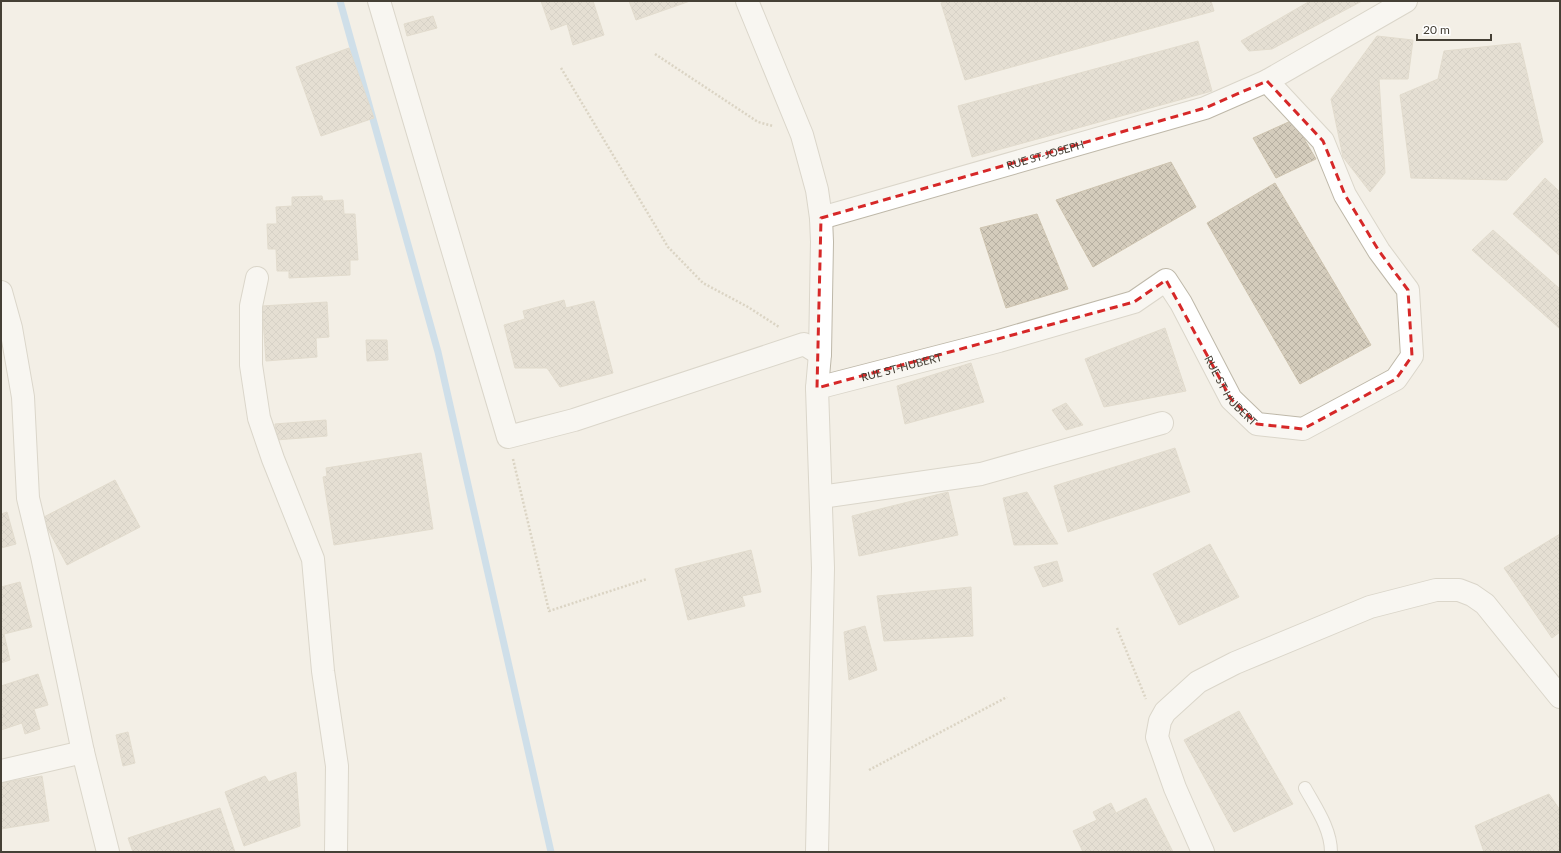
<svg xmlns="http://www.w3.org/2000/svg" width="1561" height="853" viewBox="0 0 1561 853" font-family="Lato,sans-serif">
<style>
.lines{fill:none;stroke-linecap:round;stroke-linejoin:round}
.stream{stroke:#a4ccee;stroke-width:7}
.building{fill:url(#building-cross-hatch);stroke:#cec4b0}
.lane-casing{stroke:#beb8a9;stroke-width:14}
.street-casing{stroke:#beb8a9;stroke-width:24}
.path{stroke:#bfb49b;stroke-width:2.5;stroke-dasharray:2 2;stroke-linecap:butt}
.lane{stroke:#fff;stroke-width:12}
.street{stroke:#fff;stroke-width:22}
.marked{fill:none;stroke:#d62828;stroke-width:3;stroke-dasharray:8 5;stroke-linejoin:round}
.labels{text-anchor:middle;dominant-baseline:central;stroke-width:3;stroke-linejoin:round;paint-order:stroke}
.street-label{font-size:11px;fill:#454036;stroke:#fff}
</style>
<defs>
<pattern id="building-cross-hatch" width="8" height="8" patternUnits="userSpaceOnUse"><rect width="8" height="8" fill="#d4ccbc"/><path d="M0 0l8 8M0 8l8-8" fill="none" stroke="#b7b0a2"/></pattern>
</defs>
<rect width="100%" height="100%" fill="#f3efe6"/>
<g class="lines">
<path class="stream" d="M340,1L438,352L551,852"/>
</g>
<path class="building" d="M541,1H593L604,35L573,45L567,24L551,30Z
M629,1H690L636,20Z
M948,1H1211L1214,11L965,80L941,3Z
M1310,1H1362L1272,49L1249,51L1241,41Z
M433,16L437,28L407,36L404,24Z
M1377,36L1413,40L1408,79H1379L1385,173L1370,192L1343,157L1331,99Z
M1198,41L1212,91L972,157L958,106Z
M1520,43L1543,142L1507,180L1411,178L1400,95L1438,79L1444,51Z
M349,48L374,118L321,136L296,67Z
M1293,120L1316,159L1276,178L1253,138Z
M1171,162L1196,207L1093,267L1056,200Z
M1545,178L1560,192V256L1513,214Z
M1275,183L1371,345L1300,384L1207,223Z
M322,196L323,201L343,200L344,214H355L358,260H350V275L289,278V271H277L276,249H268L267,224H277L276,207L292,206V197Z
M1037,214L1068,289L1006,308L980,228Z
M1493,230L1560,289V329L1472,250Z
M564,300L566,308L594,301L613,373L560,387L547,368H515L504,325L525,319L523,311Z
M327,302L329,337L316,338L317,357L266,361L262,306Z
M1165,328L1186,391L1104,407L1085,359Z
M366,340H387L388,360L367,361Z
M971,363L984,402L905,424L897,386Z
M1066,403L1083,425L1066,430L1052,410Z
M326,420L327,436L276,440L275,424Z
M1175,448L1190,492L1068,532L1054,486Z
M421,453L433,529L334,545L323,477L327,476L326,468Z
M115,480L140,527L67,565L42,518Z
M948,492L958,535L859,556L852,516Z
M1027,492L1058,544L1014,545L1003,498Z
M7,512L16,544L1,548V514Z
M1560,534V632L1552,638L1504,568Z
M1210,544L1239,597L1179,625L1153,574Z
M751,550L761,592L742,596L745,606L688,620L675,569Z
M1057,561L1063,581L1043,587L1034,567Z
M20,582L32,627L4,634L10,660L1,663V587Z
M971,587L973,636L884,641L877,596Z
M865,626L877,670L849,680L844,632Z
M38,674L48,705L34,709L40,729L25,734L22,723L1,730V686Z
M1239,711L1293,804L1234,832L1184,740Z
M128,732L135,763L123,766L116,735Z
M296,772L300,826L244,846L225,792L265,776L269,782Z
M42,776L49,821L1,829V783Z
M1549,794L1560,810V852H1484L1475,826Z
M1146,798L1173,852H1083L1073,831L1097,820L1093,812L1111,803L1116,813Z
M220,808L235,852H133L128,838Z"/>
<g class="lines">
<defs>
<path id="lane" d="M1305,788C1316,808 1331,829 1331,852"/>
<g id="street">
<path d="M379,1L508,437L574,420L804,344L820,354"/>
<path d="M747,1L802,135L817,190L821,218L822,242L820,354L817,388L823,568L817,852"/>
<path id="s1" d="M821,218L1205,108L1267,81L1406,1"/>
<path d="M257,278L251,306V365L259,418L273,459L313,559L323,671L337,766L336,852"/>
<path d="M1,292L11,328L23,397L28,498L42,556L83,752L108,852"/>
<path id="s2" d="M817,388L999,341L1134,302L1166,280L1181,303L1231,399L1257,424L1303,429L1396,379L1412,356L1408,290L1379,251L1345,195L1323,141L1267,81"/>
<path d="M821,497L981,474L1162,423"/>
<path d="M1,771L83,752"/>
<path d="M1203,852L1175,788L1157,737L1160,721L1165,712L1198,682L1235,663L1370,607L1436,590H1459L1472,595L1485,604L1560,697"/>
</g>
</defs>
<use href="#lane" class="lane-casing"/>
<use href="#street" class="street-casing"/>
<path class="path" d="M655,54L758,122L773,126
M561,68L668,247L703,283L748,307L779,327
M513,459L549,611L647,579
M1117,628L1146,699
M869,770L1007,697"/>
<use href="#lane" class="lane"/>
<use href="#street" class="street"/>
</g>
<path d="M0 0H1561V853H0ZM1267,81L1323,141L1345,195L1379,251L1408,290L1412,356L1396,379L1303,429L1257,424L1231,399L1166,280L1134,302L817,388L821,218L1205,108Z" fill="#f3efe6" fill-opacity=".55" fill-rule="evenodd"/>
<path class="marked" d="M1267,81L1323,141L1345,195L1379,251L1408,290L1412,356L1396,379L1303,429L1257,424L1231,399L1166,280L1134,302L817,388L821,218L1205,108Z"/>
<g class="labels">
<g class="street-label">
<text stroke="none"><textPath href="#s1" startOffset="233">RUE ST-JOSEPH</textPath></text>
<text stroke="none"><textPath href="#s2" startOffset="87">RUE ST-HUBERT</textPath></text>
<text stroke="none"><textPath href="#s2" startOffset="496">RUE ST-HUBERT</textPath></text>
</g>
</g>
<rect width="1561" height="853" fill="none" stroke="#454036" stroke-width="4"/>
<path d="M1417 34v6h74v-6" fill="none" stroke="#454036" stroke-width="2"/>
<text x="1423" y="34" font-size="12" fill="#454036" stroke="#ffffff" stroke-width="3" paint-order="stroke">20 m</text>
</svg>
